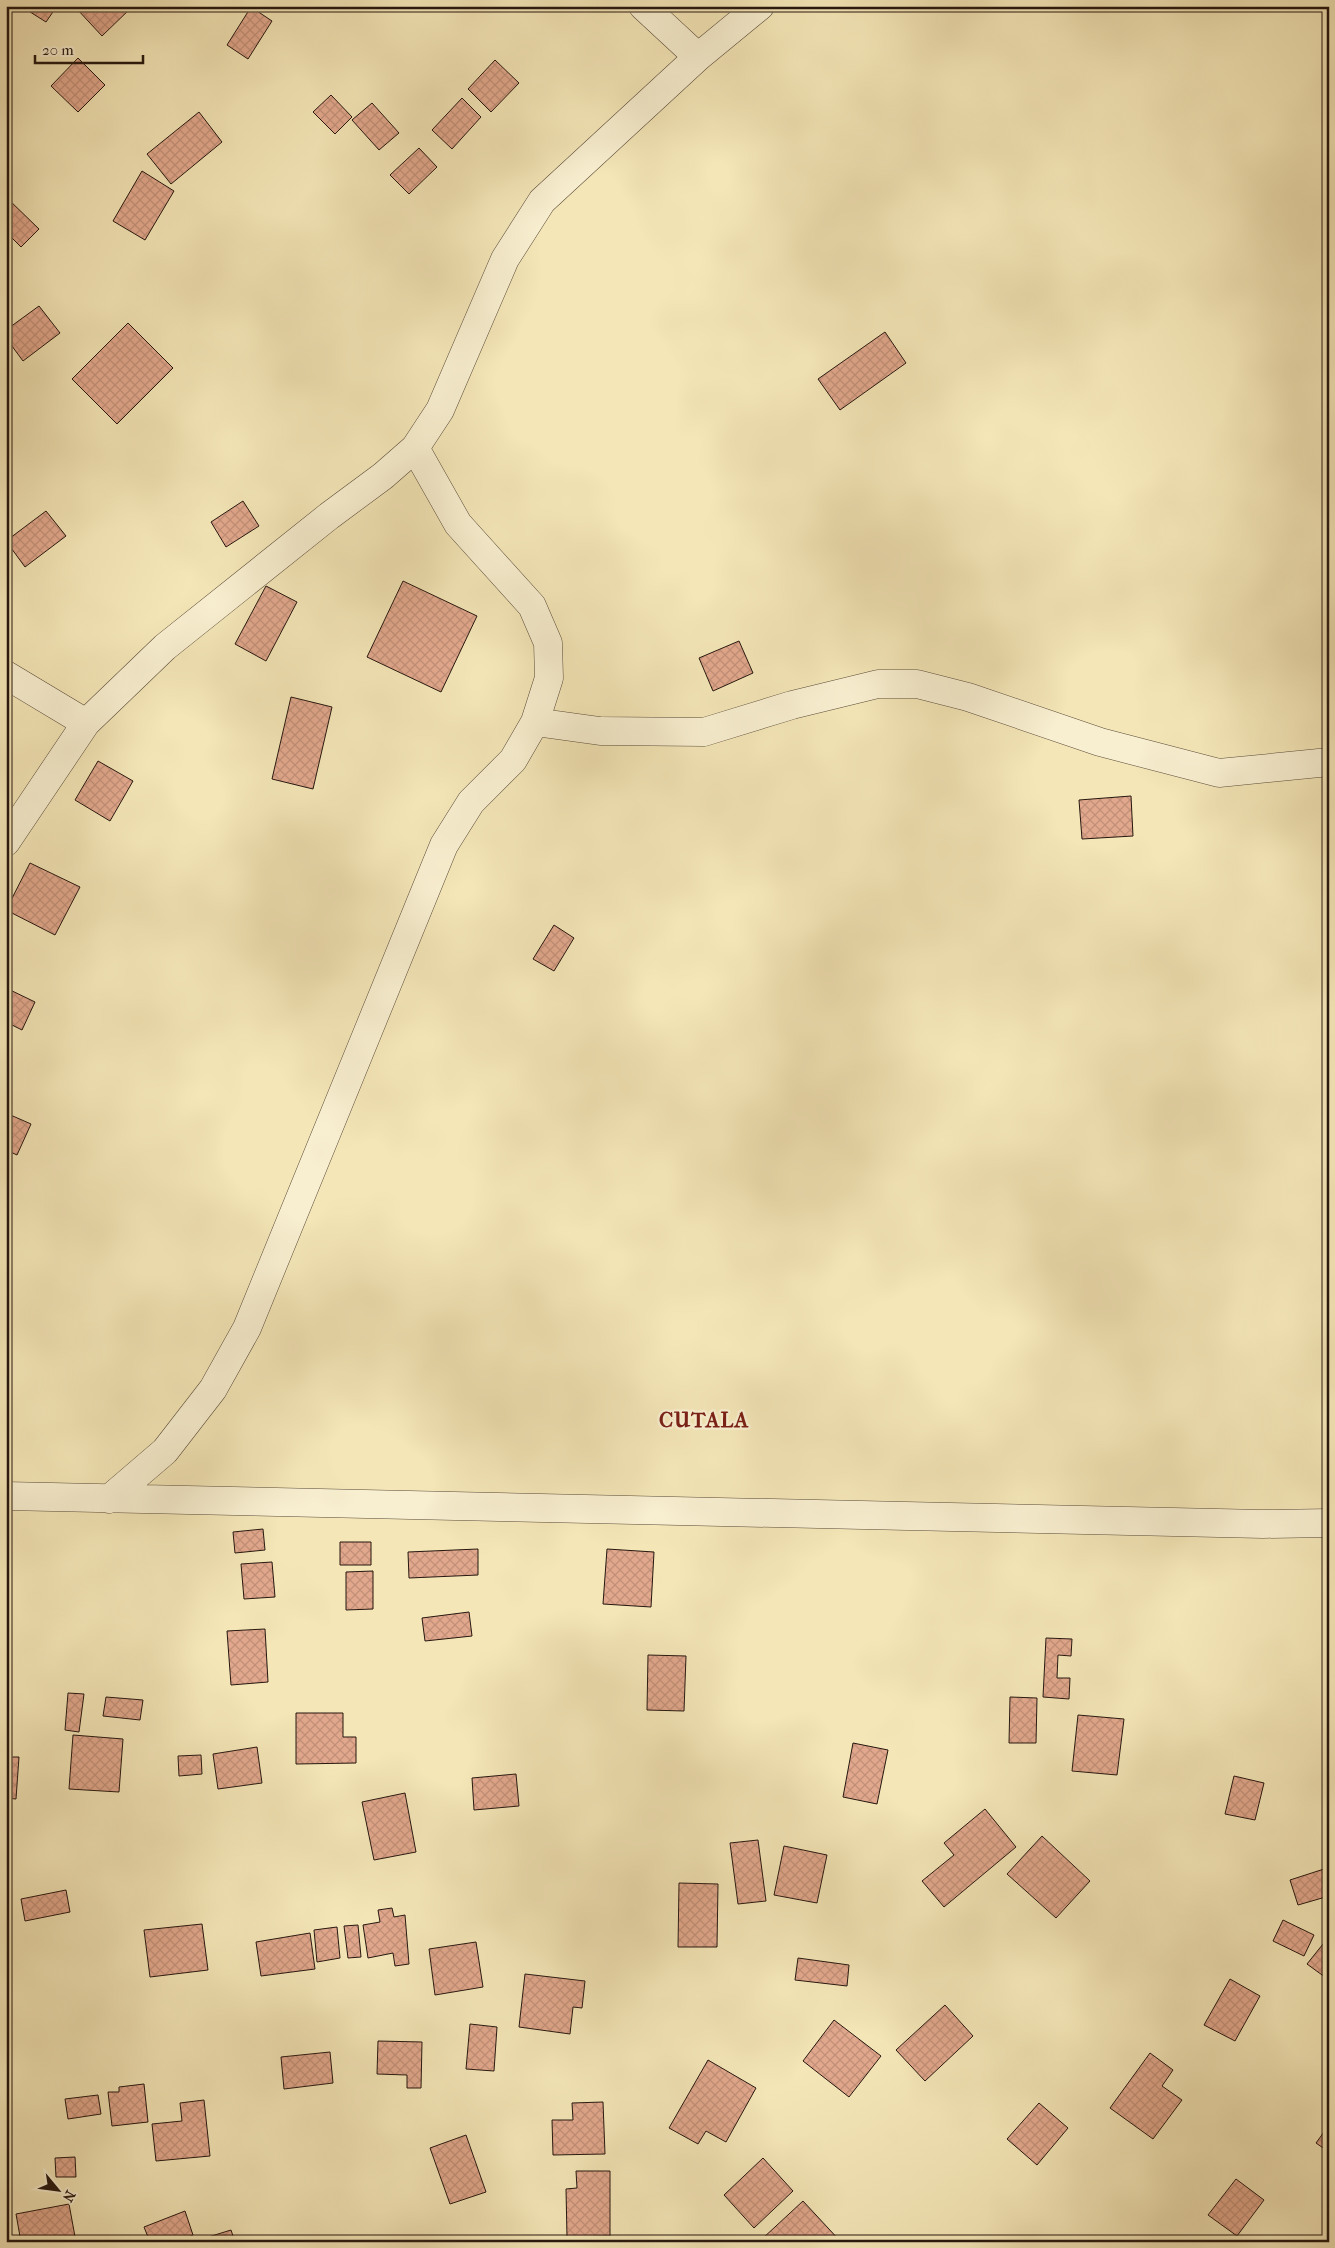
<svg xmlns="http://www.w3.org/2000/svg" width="1335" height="2248" viewBox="0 0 1335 2248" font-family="'IM FELL French Canon',serif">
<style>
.building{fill:url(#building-cross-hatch);stroke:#26170f}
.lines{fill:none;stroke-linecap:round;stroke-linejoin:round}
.street-casing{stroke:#5a4b39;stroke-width:29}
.street{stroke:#f8efd0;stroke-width:28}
.labels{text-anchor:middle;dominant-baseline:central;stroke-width:4.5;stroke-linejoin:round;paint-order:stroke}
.district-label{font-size:21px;font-weight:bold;letter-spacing:1px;fill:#7a1f14;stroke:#f8efd0}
</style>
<defs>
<pattern id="building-cross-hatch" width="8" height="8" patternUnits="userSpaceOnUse" patternTransform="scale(1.25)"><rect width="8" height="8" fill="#e2a88d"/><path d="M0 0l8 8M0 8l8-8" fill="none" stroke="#c29078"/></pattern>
</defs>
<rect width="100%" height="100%" fill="#f4e6b7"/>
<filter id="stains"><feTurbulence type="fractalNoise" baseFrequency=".004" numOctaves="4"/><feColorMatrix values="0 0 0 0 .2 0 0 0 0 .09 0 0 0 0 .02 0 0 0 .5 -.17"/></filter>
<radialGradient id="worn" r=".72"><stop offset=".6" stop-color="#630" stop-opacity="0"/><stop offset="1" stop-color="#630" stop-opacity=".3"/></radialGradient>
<path class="building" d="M30,6H57L46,22L27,10Z
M77,6H133L102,36L76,8Z
M251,7L272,21L248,59L227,45Z
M78,58L105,85L78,112L51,86Z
M495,60L519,83L491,112L468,89Z
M331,95L352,117L335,134L313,112Z
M462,98L481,117L452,149L432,130Z
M372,103L399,133L379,150L352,120Z
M199,112L222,142L171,184L147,154Z
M419,148L437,167L409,194L390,175Z
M142,171L174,191L145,240L113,221Z
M6,197L39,229L21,247L6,232Z
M39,306L60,333L23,361L6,338V330Z
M128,323L173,368L117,424L72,379Z
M885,332L906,363L840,410L818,379Z
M243,501L259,526L226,547L211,522Z
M46,511L66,536L25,567L6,541Z
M403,581L477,616L441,692L367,657Z
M266,586L297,602L266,661L235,644Z
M739,641L753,673L713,691L699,658Z
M291,697L332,707L313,789L272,779Z
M98,761L133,781L110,821L75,800Z
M1131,796L1133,836L1082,839L1079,800Z
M30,863L80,887L55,935L6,910Z
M554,925L574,938L554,971L533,959Z
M6,988L35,1002L22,1030L6,1022Z
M6,1113L31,1124L17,1155L6,1150Z
M263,1529L265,1550L235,1553L233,1532Z
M340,1542H371V1565H340Z
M478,1549V1575L409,1578L408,1552Z
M607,1549L654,1552L651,1607L603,1604Z
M272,1562L275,1597L244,1599L241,1564Z
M373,1571V1609L346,1610V1572Z
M469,1612L472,1636L425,1641L422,1618Z
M265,1629L268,1682L231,1685L227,1631Z
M1046,1638L1072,1639L1071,1656L1058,1655L1057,1678H1070L1069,1699L1043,1697Z
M648,1655L686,1656L684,1711L647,1710Z
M68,1693L84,1694L79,1732L65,1730Z
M106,1697L143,1700L140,1720L103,1716Z
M1010,1697L1037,1698L1036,1743H1009Z
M296,1713H343V1737H356V1763L296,1764Z
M1078,1715L1124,1719L1117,1775L1072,1771Z
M73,1735L123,1739L119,1792L69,1789Z
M853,1743L888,1750L877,1804L843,1797Z
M257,1747L262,1783L218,1789L213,1754Z
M201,1755L202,1774L179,1776L178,1756Z
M6,1757H19L16,1799L6,1798Z
M516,1774L519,1806L474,1810L472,1778Z
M1234,1776L1264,1783L1255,1820L1225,1814Z
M405,1793L416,1852L374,1860L362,1802Z
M985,1809L1016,1847L944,1907L922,1881L954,1855L944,1843Z
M1042,1836L1090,1881L1056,1918L1007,1874Z
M758,1840L766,1901L738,1904L730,1843Z
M784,1846L827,1855L817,1903L774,1895Z
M1324,1869L1329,1883V1896L1298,1905L1290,1880Z
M679,1883L718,1884L717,1947H678Z
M66,1890L70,1912L25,1921L21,1899Z
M392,1908L394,1917L405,1915L409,1964L395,1966L393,1953L368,1958L363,1925L380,1922L378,1910Z
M1283,1920L1314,1935L1304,1956L1273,1941Z
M202,1924L208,1970L150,1977L144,1930Z
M358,1925L361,1957L348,1958L344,1926Z
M337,1927L340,1958L317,1962L314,1930Z
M310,1933L315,1969L261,1976L256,1942Z
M476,1942L483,1987L435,1995L429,1949Z
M1323,1944L1329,1948V1980L1307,1964Z
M798,1958L849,1965L847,1986L795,1980Z
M525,1974L585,1981L582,2008L573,2007L570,2034L519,2027Z
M1230,1979L1260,1996L1235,2041L1204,2025Z
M945,2005L973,2036L925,2081L896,2050Z
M834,2020L881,2056L849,2097L803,2061Z
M470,2024L497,2027L494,2071L466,2069Z
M378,2041L422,2042L421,2088H407V2075L377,2074Z
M330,2052L333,2083L284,2089L281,2057Z
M1150,2053L1173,2070L1162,2086L1182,2100L1153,2139L1110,2108Z
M708,2060L756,2088L726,2142L706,2131L698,2144L669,2128Z
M144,2084L148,2122L112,2126L108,2092H119V2087Z
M98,2095L101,2114L68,2119L65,2099Z
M204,2100L210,2156L156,2161L152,2124L182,2121L180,2103Z
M603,2102L605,2154L553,2155L552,2120H573L572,2103Z
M1039,2103L1068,2128L1037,2165L1007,2139Z
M1329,2125V2152L1316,2143Z
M466,2135L486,2192L450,2204L430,2148Z
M75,2157L76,2177H56L55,2158Z
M763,2158L793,2191L754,2228L724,2195Z
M576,2171H610V2236L567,2237L566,2189L577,2188Z
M1236,2179L1264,2200L1237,2236L1208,2215Z
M803,2201L841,2242H764L762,2239Z
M69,2204L76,2242H21L16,2214Z
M185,2211L193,2235L174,2242H150L144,2227Z
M231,2230L235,2242H206L205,2238Z"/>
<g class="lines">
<defs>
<path id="street" d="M643,6L698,57
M6,675L86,723
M535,722L600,731L704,732L792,705L878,684H917L968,697L1100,742L1219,773L1329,762
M6,842L86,723L165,647L329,516L383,476L415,448L440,410L505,259L542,201L698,57L760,6
M6,1496L1263,1524L1329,1523
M109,1499L165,1451L213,1389L247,1328L444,845L471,802L513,760L535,722L549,678L548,643L532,606L458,524L415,448"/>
</defs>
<use href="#street" class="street-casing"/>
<use href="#street" class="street"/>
</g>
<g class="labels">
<g class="district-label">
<text x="704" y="1420">CUTALA</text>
</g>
</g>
<rect width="1335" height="2248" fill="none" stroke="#f4e6b7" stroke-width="25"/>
<rect x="8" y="8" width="1320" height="2233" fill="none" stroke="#26170f" stroke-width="2.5"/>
<rect x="12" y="12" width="1310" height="2223" fill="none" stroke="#26170f"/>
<g transform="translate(58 2190) rotate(119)" stroke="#f8efd0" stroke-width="4" paint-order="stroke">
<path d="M0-4L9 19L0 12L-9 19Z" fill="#26170f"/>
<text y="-8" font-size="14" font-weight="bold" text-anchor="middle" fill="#26170f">N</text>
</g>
<path d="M35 55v8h108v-8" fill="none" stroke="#26170f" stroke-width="2.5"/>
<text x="42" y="55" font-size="15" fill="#26170f" stroke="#f8efd0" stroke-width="4" paint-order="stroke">20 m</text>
<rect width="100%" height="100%" filter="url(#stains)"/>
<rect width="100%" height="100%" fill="url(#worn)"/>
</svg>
